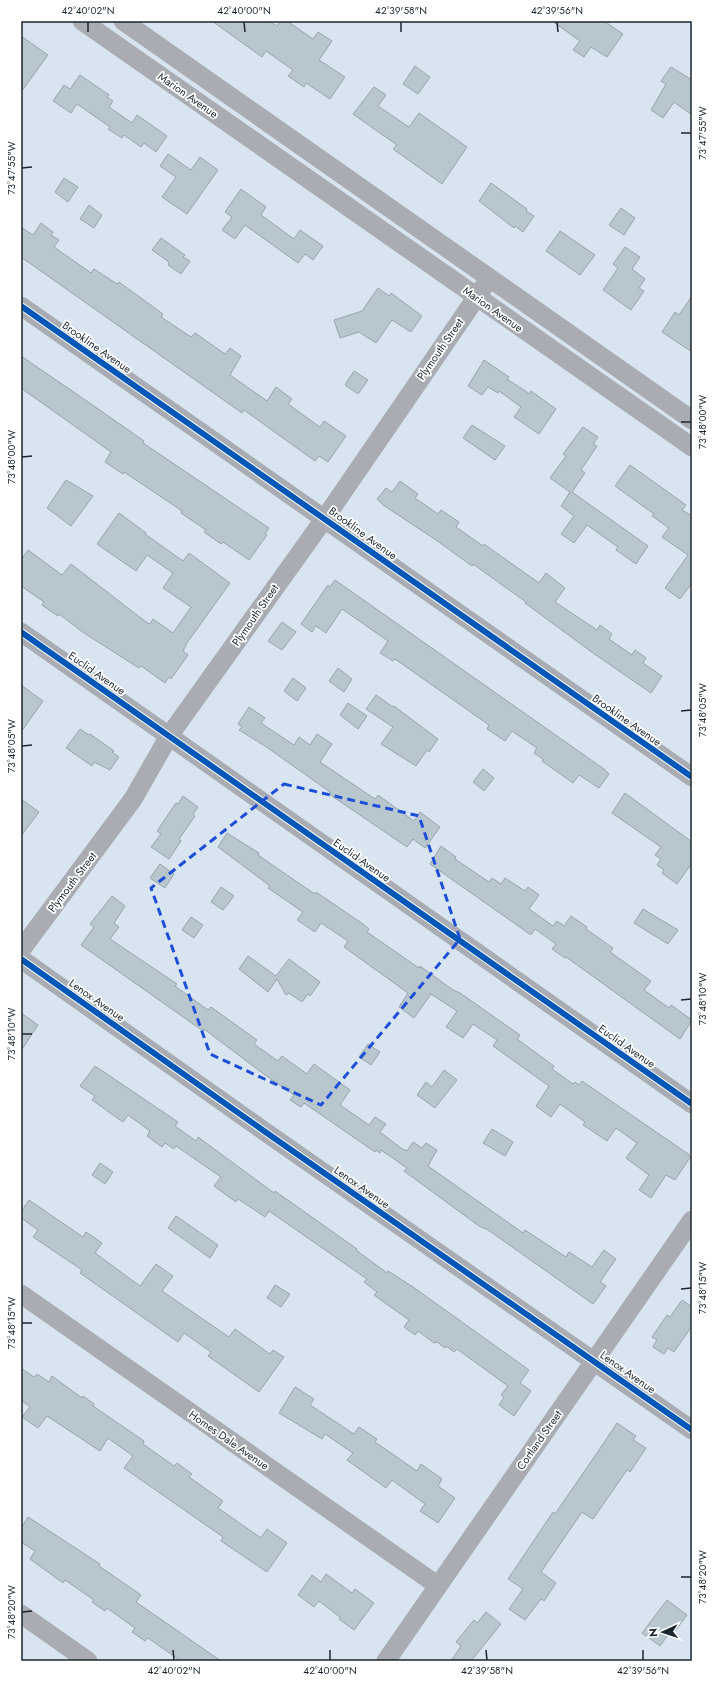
<svg xmlns="http://www.w3.org/2000/svg" width="713" height="1682" viewBox="0 0 713 1682" font-family="Jost,sans-serif">
<style>
.building{fill:#b8c6cd;stroke:#97a5ab}
.lines{fill:none;stroke-linecap:round;stroke-linejoin:round}
.minor{stroke:#a9adb3;stroke-width:19}
.cycleway-casing{stroke:#fff;stroke-width:8}
.cycleway{stroke:#0057b8;stroke-width:6}
.marked{fill:none;stroke:#1d4ed8;stroke-width:3;stroke-dasharray:8 5;stroke-linejoin:round}
.ticks{fill:none;stroke:#1a262f;stroke-width:1.5}
.labels{text-anchor:middle;dominant-baseline:central;stroke-width:3.5;stroke-linejoin:round;paint-order:stroke}
.street-label{font-size:11px;fill:#1a262f;stroke:#fff}
.neatline{fill:none;stroke:#1a262f;stroke-width:1.5}
.ticks-label{font-size:10px;text-anchor:middle;fill:#1a262f}
</style>
<rect width="100%" height="100%" fill="#d8e5f0"/>
<path class="building" d="M212,21H269L277,26L281,21H287L313,39L318,32L332,41L319,60L345,77L330,99L306,83L304,87L288,76L293,70L266,51L262,57Z
M552,21H604L623,34L607,57L591,47L584,57L573,50L580,41Z
M21,36L48,55L21,92Z
M415,66L430,77L418,94L403,84Z
M671,67L692,80V115L674,102L663,118L651,110L666,84L661,81Z
M80,75L109,95L107,97L113,101L109,107L132,123L137,115L167,136L156,152L144,143L141,147L124,135L122,138L108,129L110,127L77,104L71,113L53,101L64,85L70,89Z
M374,87L386,95L378,106L409,127L419,113L467,147L442,184L393,149L397,145L353,114Z
M168,154L191,170L200,157L218,170L187,214L162,197L176,177L160,166Z
M64,178L78,187L68,202L55,192Z
M491,183L527,209L526,211L534,216L523,232L515,226L514,228L479,201Z
M241,189L266,207L261,215L294,239L300,230L323,246L313,260L305,254L298,263L245,225L235,239L222,230L232,217L225,212Z
M89,205L102,215L94,228L80,219Z
M621,208L635,218L624,235L609,225Z
M41,223L53,232L51,235L59,240L54,247L91,273L94,269L117,284L119,282L163,314L161,317L191,337L195,333L225,354L230,348L241,356L230,375L267,401L276,387L292,399L288,404L320,427L324,421L346,436L328,462L319,456L315,461L244,410L242,413L21,257V227L33,235Z
M560,231L595,255L580,275L546,251Z
M161,238L185,255L183,257L190,261L181,274L168,265L169,262L152,250Z
M625,247L640,257L632,269L645,279L639,288L644,291L631,310L603,290L618,268L613,264Z
M378,288L389,296L391,293L422,316L411,332L392,320L376,343L359,332L340,338L334,320L362,311Z
M692,296V352L662,332L675,312L679,315Z
M21,356L94,406L144,441L143,443L269,528L265,534L267,535L249,560L223,542L221,544L204,532L206,530L181,513L182,511L148,488L124,472L123,474L105,462L111,452L21,388Z
M484,360L509,377L507,379L530,394L531,391L556,409L539,434L514,417L521,407L499,391L498,393L488,387L482,395L468,386Z
M354,371L368,380L358,394L345,385Z
M472,425L505,446L495,460L463,438Z
M583,427L598,437L593,444L597,446L581,470L585,473L572,492L648,546L636,564L616,550L618,547L587,525L574,543L561,534L574,516L561,506L570,492L550,478L566,456L563,454Z
M630,465L686,505L682,510L692,516V583L680,599L665,588L688,555L662,537L669,528L652,516L654,514L615,486Z
M66,480L93,496L71,526L47,508Z
M400,481L418,494L415,498L438,514L441,510L459,522L456,527L483,546L484,544L539,583L546,573L565,588L555,602L597,630L600,625L612,634L609,639L632,655L635,650L646,658L643,663L662,676L651,693L593,653L525,603L526,602L473,564L472,566L436,540L383,505L377,499L386,488L392,492Z
M119,513L146,533L145,534L183,561L189,553L230,583L187,643L183,651L188,655L171,679L169,677L165,683L141,666L139,668L84,633L59,614L58,616L42,605L44,602L21,586V560L28,550L62,575L71,564L146,622L150,624L153,619L173,633L191,607L163,588L173,573L147,555L136,571L97,544Z
M335,580L604,769L609,774L599,788L579,775L573,783L542,761L543,759L534,753L537,748L512,731L505,741L487,729L489,725L395,659L393,661L380,653L388,641L342,609L326,633L316,626L312,632L301,624L328,585L330,587Z
M282,622L296,632L282,650L268,641Z
M338,668L352,679L344,692L329,681Z
M293,678L306,688L297,701L284,691Z
M21,685L43,701L21,732Z
M376,695L393,707L394,706L438,739L429,752L427,750L416,766L381,744L393,727L366,709Z
M348,703L367,716L358,729L340,715Z
M249,707L265,718L261,723L294,745L299,737L310,745L317,734L332,744L320,762L375,799L378,795L414,821L420,812L440,827L425,848L413,839L407,847L329,794L330,792L265,746L239,730L242,727L238,724Z
M80,729L89,735L90,734L114,751L112,752L119,757L110,770L94,762L92,766L66,748Z
M483,769L494,778L484,791L473,782Z
M625,793L692,842V863L677,884L662,873L664,870L657,865L661,859L655,855L661,847L612,813Z
M183,796L198,807L193,814L195,816L179,839L181,841L169,859L151,847L161,834L157,831L176,803L178,804Z
M21,799L39,812L21,836Z
M227,833L259,853L258,855L300,884L315,894L316,892L363,924L369,929L367,932L419,968L420,966L453,990L460,993L520,1035L517,1039L554,1066L552,1069L573,1084L575,1082L579,1085L582,1081L691,1156L675,1180L666,1175L651,1198L639,1190L649,1175L626,1158L637,1143L616,1128L607,1141L583,1125L585,1122L560,1104L551,1117L536,1106L549,1086L493,1046L497,1040L473,1024L463,1038L446,1027L457,1011L431,994L414,1018L399,1007L408,993L344,947L348,941L321,923L315,932L297,920L303,912L268,888L270,886L218,847Z
M441,846L456,857L455,859L489,882L492,878L501,884L505,878L525,891L528,887L539,895L529,909L553,926L557,921L564,926L571,916L587,927L586,929L613,948L610,952L651,981L644,990L669,1008L671,1005L692,1020L680,1039L566,957L565,958L552,949L556,944L535,929L531,935L430,864Z
M160,864L174,874L165,888L150,878Z
M221,887L234,896L223,910L211,902Z
M112,896L125,906L114,923L119,927L110,939L177,984L175,986L208,1010L211,1007L257,1040L254,1044L278,1061L282,1056L307,1074L314,1064L350,1090L340,1105L369,1125L375,1117L386,1124L380,1132L401,1148L407,1151L413,1142L422,1148L426,1143L437,1150L428,1166L523,1233L525,1230L566,1257L569,1252L592,1267L604,1250L616,1259L600,1282L606,1286L593,1304L488,1230L479,1226L404,1171L407,1168L381,1150L380,1153L376,1150L375,1152L304,1103L301,1107L290,1100L294,1095L265,1075L204,1029L203,1031L81,945L94,927L90,924Z
M643,909L678,930L668,944L634,923Z
M191,917L203,925L194,938L182,930Z
M248,956L276,976L289,959L320,982L310,996L308,994L302,1002L289,993L286,995L277,979L268,992L239,969Z
M21,1013L38,1025L21,1051Z
M368,1044L380,1052L371,1065L359,1057Z
M95,1066L178,1122L175,1126L196,1141L198,1137L274,1193L275,1191L357,1249L356,1250L387,1273L388,1271L413,1287L529,1370L520,1383L531,1391L514,1416L499,1405L504,1397L501,1395L508,1386L457,1349L454,1352L446,1346L445,1348L437,1342L434,1343L418,1331L415,1335L404,1327L409,1320L374,1295L377,1292L364,1282L367,1279L269,1211L265,1217L238,1199L236,1202L214,1186L221,1177L176,1146L174,1149L165,1143L162,1147L147,1136L150,1131L128,1115L123,1122L92,1100L95,1096L80,1086Z
M444,1070L457,1080L435,1108L417,1095L426,1082L432,1087Z
M492,1129L513,1142L505,1156L483,1143Z
M100,1163L113,1172L105,1184L92,1175Z
M29,1200L83,1237L86,1232L102,1243L95,1253L140,1286L156,1264L173,1276L162,1291L229,1337L235,1329L270,1354L273,1350L284,1357L259,1392L208,1356L211,1352L184,1333L178,1342L80,1273L82,1270L33,1237L38,1230L21,1218V1212Z
M176,1216L218,1245L210,1258L168,1228Z
M275,1285L290,1294L281,1307L267,1298Z
M682,1300L692,1307V1326L674,1352L668,1348L664,1354L653,1347L657,1340L652,1337L667,1315L670,1317Z
M21,1368L34,1377L37,1374L49,1382L52,1376L82,1398L83,1396L94,1404L93,1406L144,1441L143,1444L174,1466L177,1463L192,1474L189,1477L223,1501L218,1508L261,1538L267,1529L287,1543L267,1572L221,1541L223,1537L124,1468L133,1456L108,1438L100,1451L47,1416L38,1428L22,1417L30,1407L21,1400Z
M295,1387L314,1399L310,1405L354,1434L359,1427L377,1439L375,1442L417,1471L421,1464L442,1479L438,1486L455,1498L438,1523L420,1511L425,1504L392,1480L386,1488L347,1460L353,1453L325,1434L322,1439L279,1413Z
M617,1423L636,1436L633,1440L646,1448L630,1472L627,1470L593,1519L582,1512L541,1572L556,1583L544,1601L541,1599L525,1620L509,1609L523,1589L508,1579L553,1512L555,1514L599,1450Z
M28,1517L100,1564L99,1566L141,1595L136,1602L221,1661H181L148,1638L145,1641L132,1632L135,1628L107,1608L105,1611L92,1602L94,1600L65,1580L63,1583L30,1559L35,1551L21,1542V1528Z
M326,1574L352,1593L355,1589L374,1603L354,1630L339,1619L340,1617L319,1601L314,1607L298,1595L312,1575L321,1582Z
M667,1600L687,1615L673,1634L670,1632L660,1646L642,1633Z
M486,1612L501,1624L471,1661H451L461,1646L456,1642L474,1620L477,1623Z"/>
<g class="lines">
<path class="minor" d="M82,21L692,447
M123,21L692,420
M21,306L692,777
M21,632L692,1104
M21,950L133,799L169,736L325,518L489,279
M21,959L264,1131L692,1430
M21,1294L437,1585
M21,1614L88,1661
M386,1661L692,1220"/>
<defs>
<path id="cycleway" d="M21,306L692,777
M21,632L692,1104
M21,959L264,1131L692,1430"/>
</defs>
<use href="#cycleway" class="cycleway-casing"/>
<use href="#cycleway" class="cycleway"/>
</g>
<path class="marked" d="M284,784L419,816L460,939L321,1105L210,1054L151,888Z"/>
<path class="ticks" d="M88,22V32M244,22L245,32M401,22V32M557,22L558,32M681,133H691M22,168L32,167M681,422H691M22,457L32,456M681,711L691,710M22,746L32,745M681,1000L691,999M22,1034H32M681,1289L691,1288M22,1323H32M681,1577H691M22,1612L32,1611M173,1650L174,1660M330,1650V1660M486,1650L487,1660M643,1650V1660"/>
<g class="labels">
<g class="street-label">
<text transform="translate(188 95) rotate(35)">Marion Avenue</text>
<text transform="translate(493 309) rotate(35)">Marion Avenue</text>
<text transform="translate(97 347) rotate(35)">Brookline Avenue</text>
<text transform="translate(440 349) rotate(-55)">Plymouth Street</text>
<text transform="translate(363 533) rotate(36)">Brookline Avenue</text>
<text transform="translate(255 615) rotate(-55)">Plymouth Street</text>
<text transform="translate(97 673) rotate(35)">Euclid Avenue</text>
<text transform="translate(627 720) rotate(35)">Brookline Avenue</text>
<text transform="translate(362 860) rotate(35)">Euclid Avenue</text>
<text transform="translate(72 882) rotate(-53)">Plymouth Street</text>
<text transform="translate(97 1000) rotate(35)">Lenox Avenue</text>
<text transform="translate(627 1046) rotate(35)">Euclid Avenue</text>
<text transform="translate(362 1187) rotate(35)">Lenox Avenue</text>
<text transform="translate(628 1372) rotate(35)">Lenox Avenue</text>
<text transform="translate(229 1440) rotate(35)">Homes Dale Avenue</text>
<text transform="translate(539 1440) rotate(-55)">Cortland Street</text>
</g>
</g>
<rect width="713" height="1682" fill="none" stroke="#ffffff" stroke-width="44"/>
<g transform="translate(663 1632) rotate(267)" stroke="#ffffff" stroke-width="3" paint-order="stroke">
<path d="M0-3L7 15L0 10L-7 15Z" fill="#1a262f"/>
<text y="-6" font-size="11" font-weight="bold" text-anchor="middle" fill="#1a262f">N</text>
</g>
<rect x="22" y="22" width="669" height="1638" class="neatline"/>
<g class="ticks-label">
<text x="88" y="14">42°40'02"N</text>
<text x="244" y="14">42°40'00"N</text>
<text x="401" y="14">42°39'58"N</text>
<text x="557" y="14">42°39'56"N</text>
<text transform="translate(702 133) rotate(-90)" y="4">73°47'55"W</text>
<text transform="translate(11 168) rotate(-90)" y="4">73°47'55"W</text>
<text transform="translate(702 422) rotate(-90)" y="4">73°48'00"W</text>
<text transform="translate(11 457) rotate(-90)" y="4">73°48'00"W</text>
<text transform="translate(702 710) rotate(-90)" y="4">73°48'05"W</text>
<text transform="translate(11 746) rotate(-90)" y="4">73°48'05"W</text>
<text transform="translate(702 999) rotate(-90)" y="4">73°48'10"W</text>
<text transform="translate(11 1034) rotate(-90)" y="4">73°48'10"W</text>
<text transform="translate(702 1288) rotate(-90)" y="4">73°48'15"W</text>
<text transform="translate(11 1323) rotate(-90)" y="4">73°48'15"W</text>
<text transform="translate(702 1577) rotate(-90)" y="4">73°48'20"W</text>
<text transform="translate(11 1612) rotate(-90)" y="4">73°48'20"W</text>
<text x="174" y="1674">42°40'02"N</text>
<text x="330" y="1674">42°40'00"N</text>
<text x="487" y="1674">42°39'58"N</text>
<text x="643" y="1674">42°39'56"N</text>
</g>
</svg>
